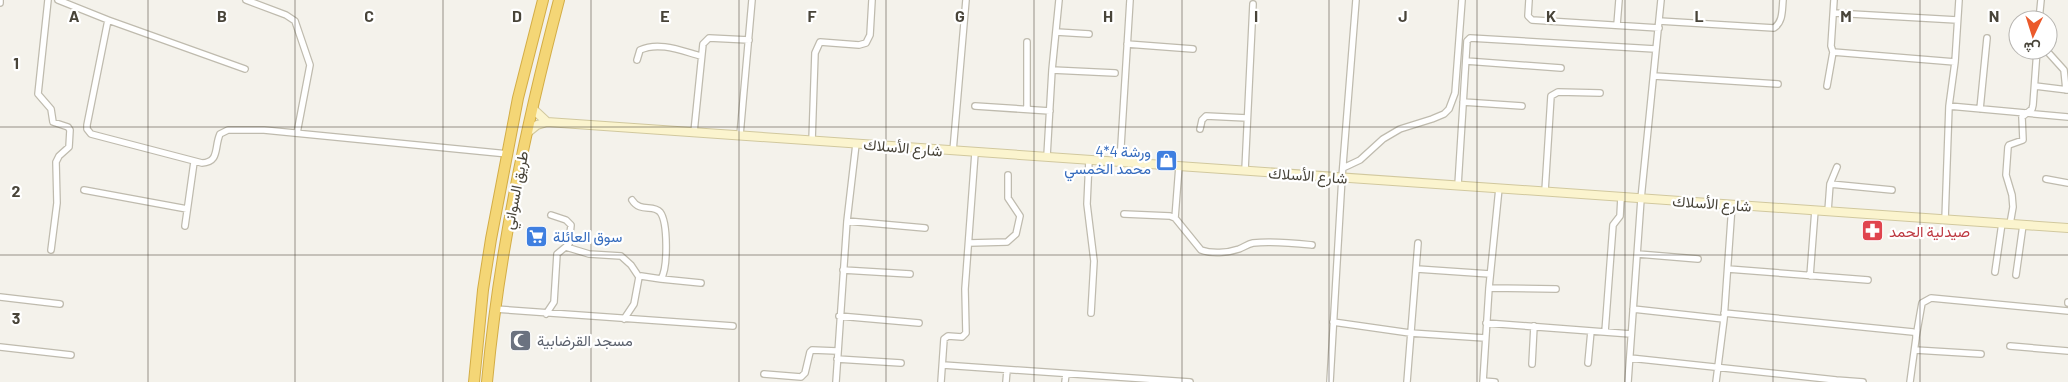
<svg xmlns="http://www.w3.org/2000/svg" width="2068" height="382" viewBox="0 0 2068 382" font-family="Barlow,Vazirmatn,sans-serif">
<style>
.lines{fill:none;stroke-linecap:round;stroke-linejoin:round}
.street-casing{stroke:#bfbbae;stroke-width:8}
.secondary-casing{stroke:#d1c89e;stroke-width:10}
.highway-casing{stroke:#d3ad46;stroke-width:12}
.street{stroke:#fff;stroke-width:5.5}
.secondary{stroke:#fbf4ce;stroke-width:8}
.highway{stroke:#f4d676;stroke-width:10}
.grid{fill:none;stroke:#484439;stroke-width:1;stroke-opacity:0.55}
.labels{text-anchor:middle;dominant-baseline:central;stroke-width:4.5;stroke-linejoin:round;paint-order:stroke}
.street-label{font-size:15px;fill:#484439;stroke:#fff}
.shop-label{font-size:15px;fill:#366cbe;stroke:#fff;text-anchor:end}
.health-label{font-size:15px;fill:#be3a42;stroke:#fff;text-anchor:start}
.worship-label{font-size:15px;fill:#5b616d;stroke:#fff;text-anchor:start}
.grid-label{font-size:16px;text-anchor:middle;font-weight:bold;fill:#484439;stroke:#fff;stroke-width:4.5;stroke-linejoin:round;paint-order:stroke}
</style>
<rect width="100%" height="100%" fill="#f4f2eb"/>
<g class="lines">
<defs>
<path id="street" d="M48,0L38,94L51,109L53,122L68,127L70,130L69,147L59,156L56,162L57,203L51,250
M58,0L108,20L87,125V129L91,134L202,163C220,162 214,147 220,134L228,130H264L508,154
M246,0L286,15L295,21L310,65L297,133
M1529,0L1528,16L1532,20L1659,28
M1834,0L1831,46L1833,52L1955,62
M0,3V0
M1834,13L1957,20
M108,20L245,69
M2039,20L2041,0
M1659,21L1774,28C1783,22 1782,11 1783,0
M1617,25L1619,0
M1056,32L1089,34
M1127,44L1193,49
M2046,50L2064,70L2066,90
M637,60L640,50C659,41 682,51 701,56
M1466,61L1561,68
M1052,70L1115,73
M1654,76L1778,84
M1827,86L1833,52
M2035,86L2068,90
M1463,102L1522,106
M975,106L1050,111
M1949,106L2068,117
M1027,109V42
M1980,109L1987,38
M1200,129L1202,120L1206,116L1247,118
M694,132L703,44L709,38L749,40
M740,135L752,0
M812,141L815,53L820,42L859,45L866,43L870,35L872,0
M953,151L966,0
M1047,156L1052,70L1059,0
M1089,160L1087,204L1094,261L1091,313
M1120,162L1130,0
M1343,168L1360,160L1383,139L1400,129L1432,119L1444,114L1449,109L1455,93L1462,0
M1245,170L1253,4
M2046,179L2068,183
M1830,184L1892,190
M1458,185L1467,41L1470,38L1655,49
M84,190L187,209
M1545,191L1551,96L1558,92L1600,93
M1828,211L1830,184L1837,167
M1124,214L1170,216L1175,218L1201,250C1212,254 1227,253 1239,249C1244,247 1248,244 1253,243C1273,241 1292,243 1312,245
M1175,218L1179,166
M1945,220L1949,106L1955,62L1959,0
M847,221L925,228
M2010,224L2013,207L2012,195L2006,175L2008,147L2009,145L2023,140L2022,117L2032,109L2033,105L2037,50
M185,226L194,162
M969,243L1007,242L1016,234L1020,216L1008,198V175
M566,247L589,254L621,256L631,265L639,277
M1638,254L1698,259
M1417,269L1490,274
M1728,269L1868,280
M843,270L910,274
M1995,272L2002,223
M2016,275L2023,225
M1810,276L1815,210
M661,279L701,283
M1489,288L1556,289
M0,297L60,304
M2068,303V302
M495,309L733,326
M1633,309L1724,319
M1724,313L1913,332L1916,333V338L1910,382
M546,314L554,302L557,254L569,244L571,225L566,220L551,215
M839,316L919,323
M624,319L634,304L639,277L641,276L661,279C668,268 668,222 660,212C653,204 640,213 632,200
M1333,322L1410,333L1485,338
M1486,323L1631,334
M1605,332L1613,225L1620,216L1621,197
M1916,337L1922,303L1931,298L2068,311
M2010,346L2068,351
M0,347L71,355
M1915,350L1981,354
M1630,358L1836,380V382
M837,359L901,363
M1588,363L1591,331
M1532,364L1534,326
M943,365L1190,382
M764,374L801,377L805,373L810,352L812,350L837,351
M1836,380L1863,382
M1483,381L1495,382
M836,382L847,221L856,144
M941,382L944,339L948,336L962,337L966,333L965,289L975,153
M1006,382L1007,370
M1065,382L1066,374
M1330,382L1342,177L1356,0
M1407,382L1418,243
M1483,382L1489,288L1499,188
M1628,382L1641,199L1661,0
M1716,382L1724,319L1732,205"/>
<path id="secondary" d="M532,108L547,122
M527,133L537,125L547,122L2068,228"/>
<path id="highway" d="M474,382L483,290L491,239L518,98L543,0
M487,382C499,252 526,126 559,0"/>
</defs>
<use href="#street" class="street-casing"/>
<use href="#secondary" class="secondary-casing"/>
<use href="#highway" class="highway-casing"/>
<use href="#street" class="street"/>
<use href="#secondary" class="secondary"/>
<use href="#highway" class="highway"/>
</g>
<path class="grid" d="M148,0V382M295,0V382M443,0V382M591,0V382M739,0V382M886,0V382M1034,0V382M1182,0V382M1329,0V382M1477,0V382M1625,0V382M1773,0V382M1920,0V382M0,127H2068M0,255H2068"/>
<defs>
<symbol id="shop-square" viewBox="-11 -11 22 22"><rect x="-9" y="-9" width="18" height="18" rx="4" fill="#3f7fe0" stroke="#fff"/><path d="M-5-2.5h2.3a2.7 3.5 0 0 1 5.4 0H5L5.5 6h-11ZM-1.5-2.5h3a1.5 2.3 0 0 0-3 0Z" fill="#fff"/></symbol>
<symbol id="pharmacy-square" viewBox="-11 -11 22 22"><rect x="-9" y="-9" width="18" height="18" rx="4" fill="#e0444e" stroke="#fff"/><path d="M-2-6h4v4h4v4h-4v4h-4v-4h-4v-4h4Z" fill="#fff"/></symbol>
<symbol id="supermarket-square" viewBox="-11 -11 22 22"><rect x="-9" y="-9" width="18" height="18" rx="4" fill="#3f7fe0" stroke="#fff"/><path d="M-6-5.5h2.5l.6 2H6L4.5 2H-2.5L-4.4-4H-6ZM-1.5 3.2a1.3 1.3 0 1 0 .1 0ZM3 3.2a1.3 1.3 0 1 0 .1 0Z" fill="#fff"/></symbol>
<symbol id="mosque-square" viewBox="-11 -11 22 22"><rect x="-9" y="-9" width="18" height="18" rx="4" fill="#6b7280" stroke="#fff"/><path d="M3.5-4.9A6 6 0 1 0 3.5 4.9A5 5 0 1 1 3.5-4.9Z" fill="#fff"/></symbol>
</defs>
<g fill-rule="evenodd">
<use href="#shop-square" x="1154" y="148" width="25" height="25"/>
<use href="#pharmacy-square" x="1860" y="218" width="25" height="25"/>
<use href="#supermarket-square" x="524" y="224" width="25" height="25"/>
<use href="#mosque-square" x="508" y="328" width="25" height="25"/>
</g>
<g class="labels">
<g class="street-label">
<text transform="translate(903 147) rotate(5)">شارع الأسلاك</text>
<text transform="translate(1308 175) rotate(4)">شارع الأسلاك</text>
<text transform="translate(515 190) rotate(-79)">طريق السواني</text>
<text transform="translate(1712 203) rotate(4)">شارع الأسلاك</text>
</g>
<g class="shop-label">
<text x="1151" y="151">4*4 ورشة<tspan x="1151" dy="17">محمد الخمسي</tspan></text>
<text x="553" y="236" text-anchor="start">سوق العائلة</text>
</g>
<g class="health-label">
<text x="1889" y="231">صيدلية الحمد</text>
</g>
<g class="worship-label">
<text x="537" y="340">مسجد القرضابية</text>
</g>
</g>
<g class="grid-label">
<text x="74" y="22">A</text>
<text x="222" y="22">B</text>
<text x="369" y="22">C</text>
<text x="517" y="22">D</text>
<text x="665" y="22">E</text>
<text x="812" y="22">F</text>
<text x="960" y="22">G</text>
<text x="1108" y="22">H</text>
<text x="1256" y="22">I</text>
<text x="1403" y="22">J</text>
<text x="1551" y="22">K</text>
<text x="1699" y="22">L</text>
<text x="1846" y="22">M</text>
<text x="1994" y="22">N</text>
<text x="16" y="69">1</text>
<text x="16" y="197">2</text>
<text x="16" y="324">3</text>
</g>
<g transform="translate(2033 35) rotate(184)"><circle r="24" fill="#ffffff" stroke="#b6b4b0"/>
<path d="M0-4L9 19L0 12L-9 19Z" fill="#eb5a2b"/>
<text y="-8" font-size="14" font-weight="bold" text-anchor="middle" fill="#484439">ش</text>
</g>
</svg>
